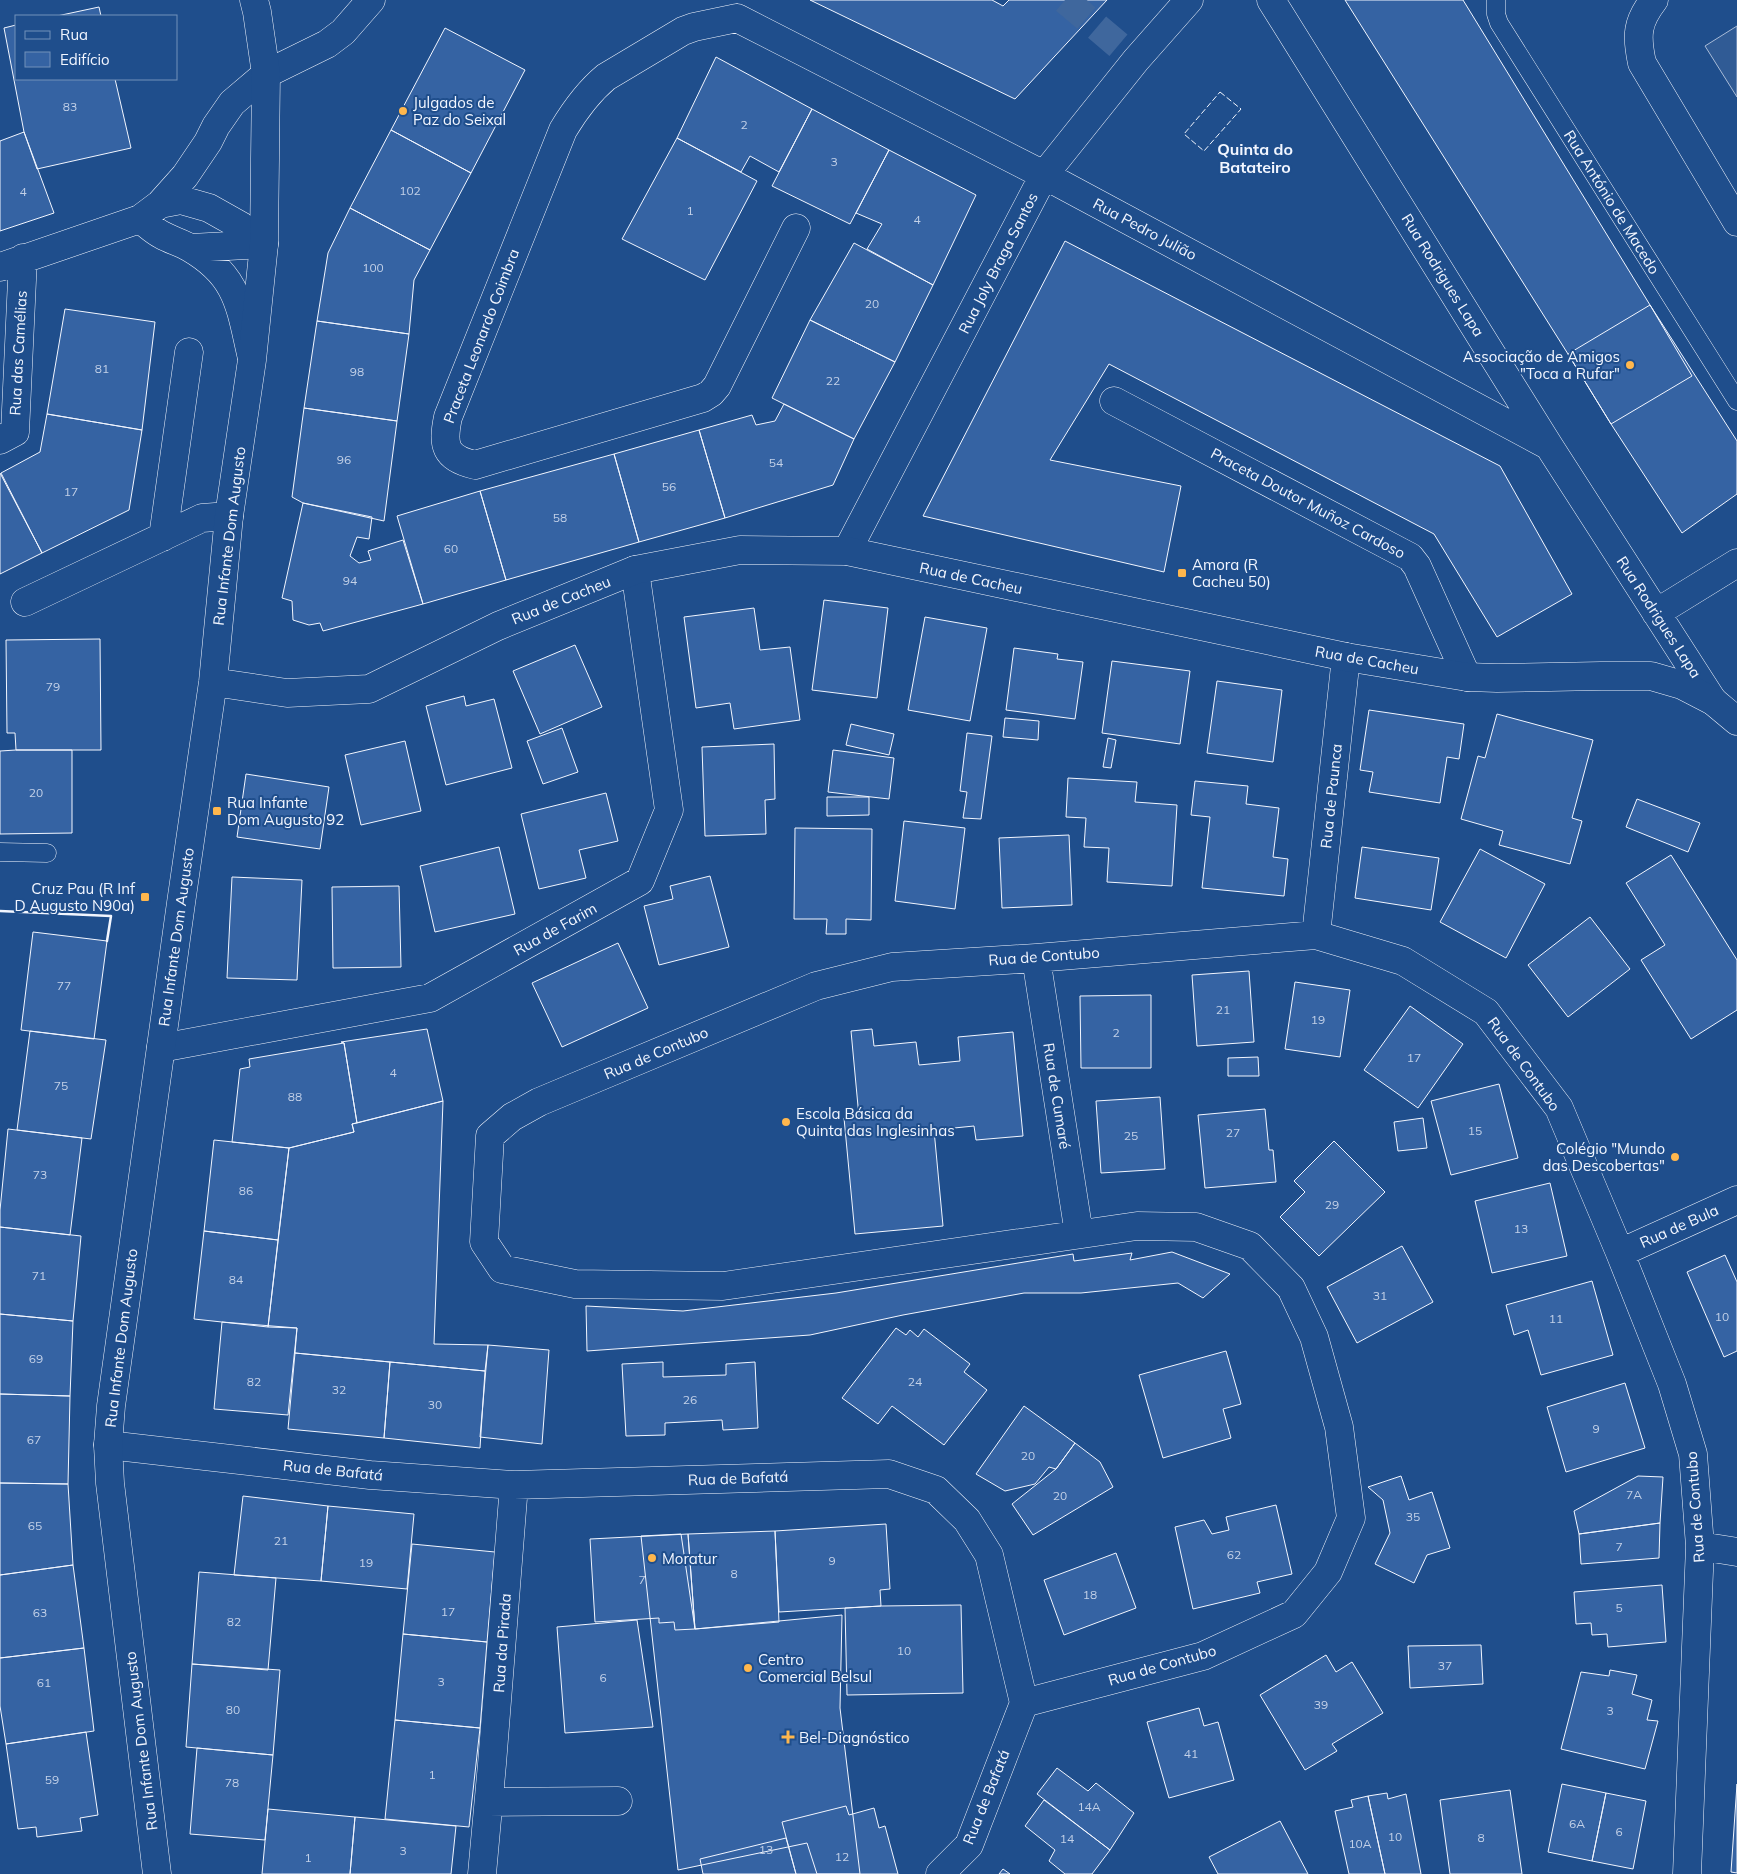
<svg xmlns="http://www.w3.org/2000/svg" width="1737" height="1874" viewBox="0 0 1737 1874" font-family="Mulish,sans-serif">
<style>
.green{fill:#305b95;stroke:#a8bbd7}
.building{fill:#3563a3;stroke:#f2f6ff}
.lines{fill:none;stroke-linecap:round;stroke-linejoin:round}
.street-tunnel{stroke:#3f679d;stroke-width:28;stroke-dasharray:28 14;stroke-linecap:butt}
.lane-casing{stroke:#f2f6ff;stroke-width:19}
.street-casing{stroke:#f2f6ff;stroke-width:29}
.secondary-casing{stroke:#f2f6ff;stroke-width:29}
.lane{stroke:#1f4e8c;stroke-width:18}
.street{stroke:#1f4e8c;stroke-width:28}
.secondary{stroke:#1f4e8c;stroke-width:28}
.fence{stroke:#f2f6ff;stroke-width:1;stroke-dasharray:6 2.5;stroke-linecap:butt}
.wall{stroke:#f2f6ff;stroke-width:2.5}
.poi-dot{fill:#ffb74d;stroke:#1f4e8c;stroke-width:2}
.labels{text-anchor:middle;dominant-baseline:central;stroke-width:4;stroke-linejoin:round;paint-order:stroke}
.number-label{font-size:12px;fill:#c3d1e8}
.poi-label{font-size:15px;fill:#f2f6ff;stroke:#1f4e8c;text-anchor:start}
.street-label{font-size:15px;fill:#f2f6ff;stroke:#1f4e8c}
.neighbourhood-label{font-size:16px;font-weight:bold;fill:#f2f6ff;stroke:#1f4e8c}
</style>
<rect width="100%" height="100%" fill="#1f4e8c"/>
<path class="green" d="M1737,26V97L1705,46Z"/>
<path class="building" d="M810,0H992L1003,6L1009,0H1107L1015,99Z
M1345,0H1463L1650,305L1737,441V494L1682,533L1611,424L1568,354Z
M99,7L101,16H57Z
M16,25V79H115L131,148L37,169L24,132L4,28Z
M445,28L525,70L471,173L391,130Z
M716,57L812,109L779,172L750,156L741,172L677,138Z
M812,109L889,150L850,224L772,186Z
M391,130L471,173L430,250L350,208Z
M24,132L54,213L0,231V141Z
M677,138L757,181L705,280L622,239Z
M889,150L976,195L933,285L867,249L882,224L856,213Z
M350,208L430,250L414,280L409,334L317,321L328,253Z
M1065,241L1500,466L1572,594L1497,637L1434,534L1109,364L1050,460L1181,486L1164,572L923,516Z
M854,243L933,285L895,362L810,320Z
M1650,305L1692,376L1611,424L1568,354Z
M65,309L155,322L142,430L47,414Z
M810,320L895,362L854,439L772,398Z
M317,321L409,334L397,421L304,408Z
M784,404L854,439L833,485L725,518L699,430L752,415L756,425L775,421Z
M304,408L397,421L384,521L303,503L292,497Z
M47,414L142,430L129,510L42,553L1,473L40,452Z
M699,430L725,518L639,542L614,454Z
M614,454L639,542L506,580L480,491Z
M0,473L42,553L0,574Z
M480,491L506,580L423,604L397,516Z
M303,503L372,517L369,539L357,537L350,556L359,563L371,560L368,551L403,540L423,604L323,631L320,623L309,625L293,620L292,601L282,598Z
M824,600L888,608L877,698L812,690Z
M754,608L760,650L790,647L800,720L734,729L730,703L696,708L684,617Z
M925,617L987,628L970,721L908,710Z
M100,639L101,750H16L15,733H7L6,640Z
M575,645L602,707L540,734L513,671Z
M1014,648L1058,654L1057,659L1083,662L1075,719L1006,710Z
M1112,661L1190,671L1180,744L1102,733Z
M1217,681L1282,690L1273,762L1207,753Z
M464,696L466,706L494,699L512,768L446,785L426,706Z
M1369,710L1464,724L1459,759L1447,757L1440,803L1369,792L1373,772L1360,770Z
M1497,714L1593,740L1572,818L1582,821L1570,864L1499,845L1503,831L1461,819L1478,756L1485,758Z
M1005,718L1039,721L1038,740L1003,737Z
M851,724L894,734L889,755L846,745Z
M562,728L578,772L543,784L527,741Z
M967,733L992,736L981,819L963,818L967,792L960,791Z
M1108,738L1116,740L1111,768L1103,767Z
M405,741L421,811L361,825L345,755Z
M774,744L775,799L765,800L766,834L705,836L702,747Z
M16,750H72V833L0,834V751Z
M833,750L894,758L889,799L828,792Z
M246,774L329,787L320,849L237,837Z
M1068,778L1137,782L1135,802L1177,805L1172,886L1107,882L1109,848L1084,847L1086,818L1066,817Z
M1195,781L1248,786L1246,804L1279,808L1273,857L1288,859L1284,896L1202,888L1210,817L1191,815Z
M606,793L618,841L579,850L586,878L539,889L521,814Z
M827,797H869V815L827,816Z
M1637,799L1700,823L1688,852L1626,827Z
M904,821L965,828L955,909L895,901Z
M795,828L872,829L871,920L846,919V934H826L827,919H794Z
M1069,835L1072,905L1002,908L999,838Z
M499,847L515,914L435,932L420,866Z
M1362,847L1439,858L1431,910L1355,898Z
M1480,849L1545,884L1506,958L1440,922Z
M1671,855L1737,960V1010L1691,1039L1641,960L1665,945L1626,883Z
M710,876L729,947L659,965L644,906L673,899L670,886Z
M232,877L302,880L297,980L227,978Z
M399,886L401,967L333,968L332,887Z
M1590,917L1630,969L1568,1017L1528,965Z
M33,932L107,941L94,1039L21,1030Z
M618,943L648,1008L562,1047L532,983Z
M1249,971L1254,1042L1197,1046L1192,975Z
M1295,982L1350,990L1340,1057L1285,1049Z
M1151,995V1068H1081L1080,996Z
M1410,1006L1463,1044L1418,1108L1364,1070Z
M427,1029L443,1101L357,1123L344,1043L341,1042Z
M872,1029L874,1046L916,1042L919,1065L960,1061L958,1037L1013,1032L1023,1136L976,1140L974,1126L934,1130L943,1226L855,1234L844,1118L859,1117L851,1031Z
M30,1031L106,1040L91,1139L17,1130Z
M344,1043L357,1123L352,1124L354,1132L289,1148L232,1142L240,1069L250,1067L249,1059Z
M1258,1057L1259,1076H1228V1058Z
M1499,1084L1518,1158L1451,1175L1431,1101Z
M1160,1097L1165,1169L1101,1173L1096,1101Z
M443,1101L434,1344L488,1345L485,1371L295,1353L297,1328L268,1327L289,1148L354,1132L352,1124Z
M1265,1109L1269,1150H1273L1276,1182L1205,1188L1198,1115Z
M1423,1118L1427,1148L1398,1151L1394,1122Z
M8,1129L82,1138L70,1235L0,1227V1210Z
M214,1140L289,1148L278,1240L204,1231Z
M1334,1141L1385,1192L1319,1256L1280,1217L1305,1192L1294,1181Z
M1550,1183L1567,1256L1492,1273L1475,1201Z
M0,1227L81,1236L73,1321L0,1314Z
M204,1231L278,1240L268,1327L194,1319Z
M1402,1246L1433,1302L1357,1343L1327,1287Z
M1172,1252L1230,1274L1203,1298L1178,1283L1081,1293H1024L903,1315L810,1335L587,1351L586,1306L683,1311L836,1293L1073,1254L1074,1261L1132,1253L1130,1260Z
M1725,1255L1737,1282V1351L1724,1357L1687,1272Z
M1592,1281L1613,1355L1541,1375L1528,1330L1514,1335L1506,1305Z
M0,1314L73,1321L70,1396L0,1394Z
M222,1322L297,1328L288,1415L214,1409Z
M896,1328L906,1335L910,1330L918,1337L924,1329L970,1364L964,1372L987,1390L944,1445L892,1406L878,1424L842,1398Z
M488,1345L549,1350L542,1444L480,1437Z
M1226,1351L1241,1404L1223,1409L1231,1438L1163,1458L1139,1375Z
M295,1353L390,1362L384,1438L288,1429Z
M390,1362L485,1371L480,1448L384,1438Z
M663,1362V1377L726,1375V1364L755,1362L758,1428L723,1430L722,1420L665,1423V1435L626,1436L622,1364Z
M1625,1383L1645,1448L1566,1472L1547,1407Z
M0,1394L70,1396L68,1484L0,1483Z
M1024,1406L1075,1443L1056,1469L1049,1467L1035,1484L1005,1491L976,1474Z
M1075,1443L1100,1462L1113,1487L1033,1535L1012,1504L1056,1469Z
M1401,1476L1409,1500L1432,1492L1450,1548L1427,1555L1414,1583L1375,1564L1390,1533L1383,1500L1368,1487Z
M1638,1476L1663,1477L1660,1523L1579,1534L1574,1511Z
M0,1483L68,1484L73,1565L0,1575Z
M243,1496L328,1506L321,1581L234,1575Z
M1276,1505L1292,1574L1257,1582L1260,1593L1193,1609L1175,1527L1204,1520L1212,1534L1229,1530L1226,1517Z
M328,1506L414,1514L407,1589L321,1581Z
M1660,1523L1659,1558L1581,1564L1579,1534Z
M886,1524L890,1589L880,1590L881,1606L779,1612L775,1531Z
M775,1531L779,1622L695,1629L688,1534Z
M681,1534L695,1629L842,1615L840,1708L860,1874H817L807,1843L678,1870L641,1536Z
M688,1534L695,1629L675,1630L674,1622L659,1623V1618L595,1622L590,1539Z
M412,1544L495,1552L487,1642L403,1634Z
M1116,1553L1136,1608L1064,1635L1044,1580Z
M73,1565L84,1648L0,1658V1575Z
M199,1572L276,1578L268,1670L192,1664Z
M1662,1585L1666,1642L1608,1647L1607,1634L1592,1635L1591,1623L1576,1624L1574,1592Z
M961,1605L963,1693L847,1695L845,1608L881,1606Z
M637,1620L653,1727L565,1733L557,1627Z
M403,1634L487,1642L480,1728L395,1720Z
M1481,1645L1483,1684L1410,1688L1408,1646Z
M84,1648L94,1731L6,1744L0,1706V1658Z
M1326,1655L1336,1672L1352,1662L1383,1713L1332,1744L1337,1751L1305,1770L1260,1695Z
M192,1664L280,1670L273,1755L186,1747Z
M1610,1670L1637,1675L1632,1694L1652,1700L1647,1720L1658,1721L1645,1769L1561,1749L1581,1672L1609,1676Z
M1199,1708L1204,1726L1218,1722L1234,1780L1169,1798L1147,1722Z
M395,1720L480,1728L469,1827L385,1819Z
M86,1732L98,1815L80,1818L82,1831L37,1837L36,1827L18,1829L6,1744Z
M197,1748L273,1755L265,1840L190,1834Z
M1057,1768L1088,1791L1096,1783L1134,1813L1110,1850L1037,1794Z
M1562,1784L1606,1793L1592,1861L1548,1852Z
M1737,1784V1873L1731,1872Z
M1510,1790L1522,1874H1450L1440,1800Z
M1387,1793L1388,1799L1406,1794L1421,1874H1385L1368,1796Z
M1606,1793L1646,1801L1633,1869L1592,1861Z
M1368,1796L1385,1874H1349L1335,1811L1353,1807L1351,1800Z
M1044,1800L1110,1850L1092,1874H1065L1049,1861L1055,1850L1025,1826Z
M846,1806L849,1815L874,1808L879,1828L885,1826L898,1874H796L782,1822Z
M268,1809L355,1817L350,1874H262Z
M355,1817L456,1826L451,1874H350Z
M1280,1821L1308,1874H1218L1209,1857Z
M786,1838L796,1874H703L700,1859Z
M1003,1869L1010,1874H999Z"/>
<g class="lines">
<path class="street-tunnel" d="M1065,0L1136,60"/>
<defs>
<path id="lane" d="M1496,0V14L1499,23L1737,401
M0,852L47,853"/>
<path id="street" d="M1271,0L1549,446L1713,701
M1654,0C1637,22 1636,35 1642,63L1737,222
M737,18L694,27L683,31L606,77C588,92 575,110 563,130L448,417C442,446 445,458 475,465L703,398L711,393L717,386L796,228
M737,18L1044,175L1549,446
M160,204L185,176L208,142L216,126L232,103L266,74L327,44L343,32L371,0
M140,219C147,224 154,231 162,235C171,240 182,243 190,248C238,276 240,306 251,354
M191,248L264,244
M0,267L140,219L160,204L181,200L209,208L241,226L264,244
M1114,401L1410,557L1417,566L1467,677
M0,440L15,432L23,258
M163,537L189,352
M847,551L1044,175L1136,60L1189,0
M25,602L202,518L229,516
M1656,613L1737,563
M1316,935L1346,657
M1036,958L1079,1234
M161,1048L430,998L640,881L669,810L635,570
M1620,1253L1737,1200
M108,1445L370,1475L514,1485L889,1474L936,1490L967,1520L989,1555L1024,1703L969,1845L940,1874
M1700,1546L1737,1552
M1024,1703L1203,1656L1294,1614L1328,1572L1351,1518L1339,1427L1314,1337L1291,1288L1250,1246L1196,1227L1137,1226L723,1286L575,1284L502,1269L484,1242L490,1136L512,1117L539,1102L816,986L892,967L1036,958L1316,935L1403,961L1486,1012L1559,1108L1620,1253L1672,1384L1693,1454L1700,1546L1687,1874
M489,1802L618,1801
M482,1874L492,1764L514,1485"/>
<path id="secondary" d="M213,682L287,693L369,689L498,626L635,570L740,550L847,551L1346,657L1467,677L1497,678L1601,676H1651L1682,685L1713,701L1737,721
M157,1874L110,1483L108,1445L111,1406L181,903L213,682L229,516L252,360L264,244L266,74L257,12L254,0"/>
</defs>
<use href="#lane" class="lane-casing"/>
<use href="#street" class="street-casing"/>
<use href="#secondary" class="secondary-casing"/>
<use href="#lane" class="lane"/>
<use href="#street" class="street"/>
<use href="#secondary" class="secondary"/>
<path class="fence" d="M1220,92L1241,109L1204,151L1184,134Z"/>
<path class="wall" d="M0,911L111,916L107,941"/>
</g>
<g class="poi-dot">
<circle cx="403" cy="111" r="5"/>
<circle cx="1630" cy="365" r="5"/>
<rect x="1177" y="568" width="10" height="10" rx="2.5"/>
<rect x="212" y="806" width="10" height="10" rx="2.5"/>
<rect x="140" y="892" width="10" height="10" rx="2.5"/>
<circle cx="786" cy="1122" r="5"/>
<circle cx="1675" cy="1157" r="5"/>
<circle cx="652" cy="1558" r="5"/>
<circle cx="748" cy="1668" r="5"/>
<path d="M785.5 1729.5h5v5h5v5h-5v5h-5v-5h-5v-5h5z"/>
</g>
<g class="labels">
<g class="number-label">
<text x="70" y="106">83</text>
<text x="744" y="124">2</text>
<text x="834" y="161">3</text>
<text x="410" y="190">102</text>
<text x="23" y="191">4</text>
<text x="690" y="210">1</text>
<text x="917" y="219">4</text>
<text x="373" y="267">100</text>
<text x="872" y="303">20</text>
<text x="102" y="368">81</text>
<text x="357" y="371">98</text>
<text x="833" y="380">22</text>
<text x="344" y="459">96</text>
<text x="776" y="462">54</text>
<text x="669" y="486">56</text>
<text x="71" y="491">17</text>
<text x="560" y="517">58</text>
<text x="451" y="548">60</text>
<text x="350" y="580">94</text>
<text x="53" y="686">79</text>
<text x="36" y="792">20</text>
<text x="64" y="985">77</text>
<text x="1223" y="1009">21</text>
<text x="1318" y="1019">19</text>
<text x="1116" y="1032">2</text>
<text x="1414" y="1057">17</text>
<text x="393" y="1072">4</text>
<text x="61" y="1085">75</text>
<text x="295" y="1096">88</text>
<text x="1475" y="1130">15</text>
<text x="1233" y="1132">27</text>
<text x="1131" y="1135">25</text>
<text x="40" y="1174">73</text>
<text x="246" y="1190">86</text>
<text x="1332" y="1204">29</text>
<text x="1521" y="1228">13</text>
<text x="39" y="1275">71</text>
<text x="236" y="1279">84</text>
<text x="1380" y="1295">31</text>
<text x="1722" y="1316">10</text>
<text x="1556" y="1318">11</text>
<text x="36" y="1358">69</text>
<text x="254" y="1381">82</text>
<text x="915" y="1381">24</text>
<text x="339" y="1389">32</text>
<text x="690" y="1399">26</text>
<text x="435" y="1404">30</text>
<text x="1596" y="1428">9</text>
<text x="34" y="1439">67</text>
<text x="1028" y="1455">20</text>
<text x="1634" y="1494">7A</text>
<text x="1060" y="1495">20</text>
<text x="1413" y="1516">35</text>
<text x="35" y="1525">65</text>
<text x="281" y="1540">21</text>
<text x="1619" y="1546">7</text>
<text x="1234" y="1554">62</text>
<text x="832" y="1560">9</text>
<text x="366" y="1562">19</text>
<text x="734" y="1573">8</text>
<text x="642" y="1579">7</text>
<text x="1090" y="1594">18</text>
<text x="1619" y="1607">5</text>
<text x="448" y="1611">17</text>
<text x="40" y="1612">63</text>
<text x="234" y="1621">82</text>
<text x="904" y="1650">10</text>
<text x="1445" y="1665">37</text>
<text x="603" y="1677">6</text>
<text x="441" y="1681">3</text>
<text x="44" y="1682">61</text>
<text x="1321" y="1704">39</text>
<text x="233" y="1709">80</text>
<text x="1610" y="1710">3</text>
<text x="1191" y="1753">41</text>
<text x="432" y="1774">1</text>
<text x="52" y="1779">59</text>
<text x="232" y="1782">78</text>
<text x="1089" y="1806">14A</text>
<text x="1577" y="1823">6A</text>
<text x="1619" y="1831">6</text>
<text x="1395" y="1836">10</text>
<text x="1481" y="1837">8</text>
<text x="1067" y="1838">14</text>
<text x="1360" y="1843">10A</text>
<text x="766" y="1849">13</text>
<text x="403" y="1850">3</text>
<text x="842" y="1856">12</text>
<text x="308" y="1857">1</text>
</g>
<g class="poi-label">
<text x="413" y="102">Julgados de<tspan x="413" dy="17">Paz do Seixal</tspan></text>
<text x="1620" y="356" text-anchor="end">Associação de Amigos<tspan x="1620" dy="17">"Toca a Rufar"</tspan></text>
<text x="1192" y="564">Amora (R<tspan x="1192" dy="17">Cacheu 50)</tspan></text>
<text x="227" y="802">Rua Infante<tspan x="227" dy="17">Dom Augusto 92</tspan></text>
<text x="135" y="888" text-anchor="end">Cruz Pau (R Inf<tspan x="135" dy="17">D Augusto N90a)</tspan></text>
<text x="796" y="1113">Escola Básica da<tspan x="796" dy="17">Quinta das Inglesinhas</tspan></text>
<text x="1665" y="1148" text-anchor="end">Colégio "Mundo<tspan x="1665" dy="17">das Descobertas"</tspan></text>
<text x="662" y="1558">Moratur</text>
<text x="758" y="1659">Centro<tspan x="758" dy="17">Comercial Belsul</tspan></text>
<text x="799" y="1737">Bel-Diagnóstico</text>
</g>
<g class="street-label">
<text transform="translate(1612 202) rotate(58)">Rua António de Macedo</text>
<text transform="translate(1145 229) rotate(28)">Rua Pedro Julião</text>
<text transform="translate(998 263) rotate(-63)">Rua Joly Braga Santos</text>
<text transform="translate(1443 275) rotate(58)">Rua Rodrigues Lapa</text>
<text transform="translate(481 336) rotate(-69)">Praceta Leonardo Coimbra</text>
<text transform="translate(18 353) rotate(-87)">Rua das Camélias</text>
<text transform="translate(1308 503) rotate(28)">Praceta Doutor Muñoz Cardoso</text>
<text transform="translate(229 536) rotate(-83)">Rua Infante Dom Augusto</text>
<text transform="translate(971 578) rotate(12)">Rua de Cacheu</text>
<text transform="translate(561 600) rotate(-22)">Rua de Cacheu</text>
<text transform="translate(1659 617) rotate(57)">Rua Rodrigues Lapa</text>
<text transform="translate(1367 660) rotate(10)">Rua de Cacheu</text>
<text transform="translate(1331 796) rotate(-84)">Rua de Paunca</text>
<text transform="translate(555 929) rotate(-29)">Rua de Farim</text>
<text transform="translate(176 937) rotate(-82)">Rua Infante Dom Augusto</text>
<text transform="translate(1044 956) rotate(-4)">Rua de Contubo</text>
<text transform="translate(656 1053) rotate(-23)">Rua de Contubo</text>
<text transform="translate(1524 1064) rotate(54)">Rua de Contubo</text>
<text transform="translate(1057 1096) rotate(81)">Rua de Cumaré</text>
<text transform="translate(1679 1226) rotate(-24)">Rua de Bula</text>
<text transform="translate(121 1338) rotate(-83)">Rua Infante Dom Augusto</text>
<text transform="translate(333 1470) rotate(6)">Rua de Bafatá</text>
<text transform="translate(738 1478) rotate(-2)">Rua de Bafatá</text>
<text transform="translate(1695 1507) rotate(-94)">Rua de Contubo</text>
<text transform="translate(502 1643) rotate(-86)">Rua da Pirada</text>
<text transform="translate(1162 1665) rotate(-16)">Rua de Contubo</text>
<text transform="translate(141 1741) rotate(-97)">Rua Infante Dom Augusto</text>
<text transform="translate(986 1797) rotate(-68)">Rua de Bafatá</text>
</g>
<g class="neighbourhood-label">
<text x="1255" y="149">Quinta do<tspan x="1255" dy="18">Batateiro</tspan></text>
</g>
</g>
<rect x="15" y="15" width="162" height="65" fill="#1f4e8c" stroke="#7391ba"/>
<rect x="25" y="31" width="25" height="8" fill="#1f4e8c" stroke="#7391ba"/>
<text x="60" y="40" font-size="15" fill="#f2f6ff">Rua</text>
<rect x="25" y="52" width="25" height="15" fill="#3563a3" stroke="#7391ba"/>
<text x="60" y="65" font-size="15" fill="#f2f6ff">Edifício</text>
</svg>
